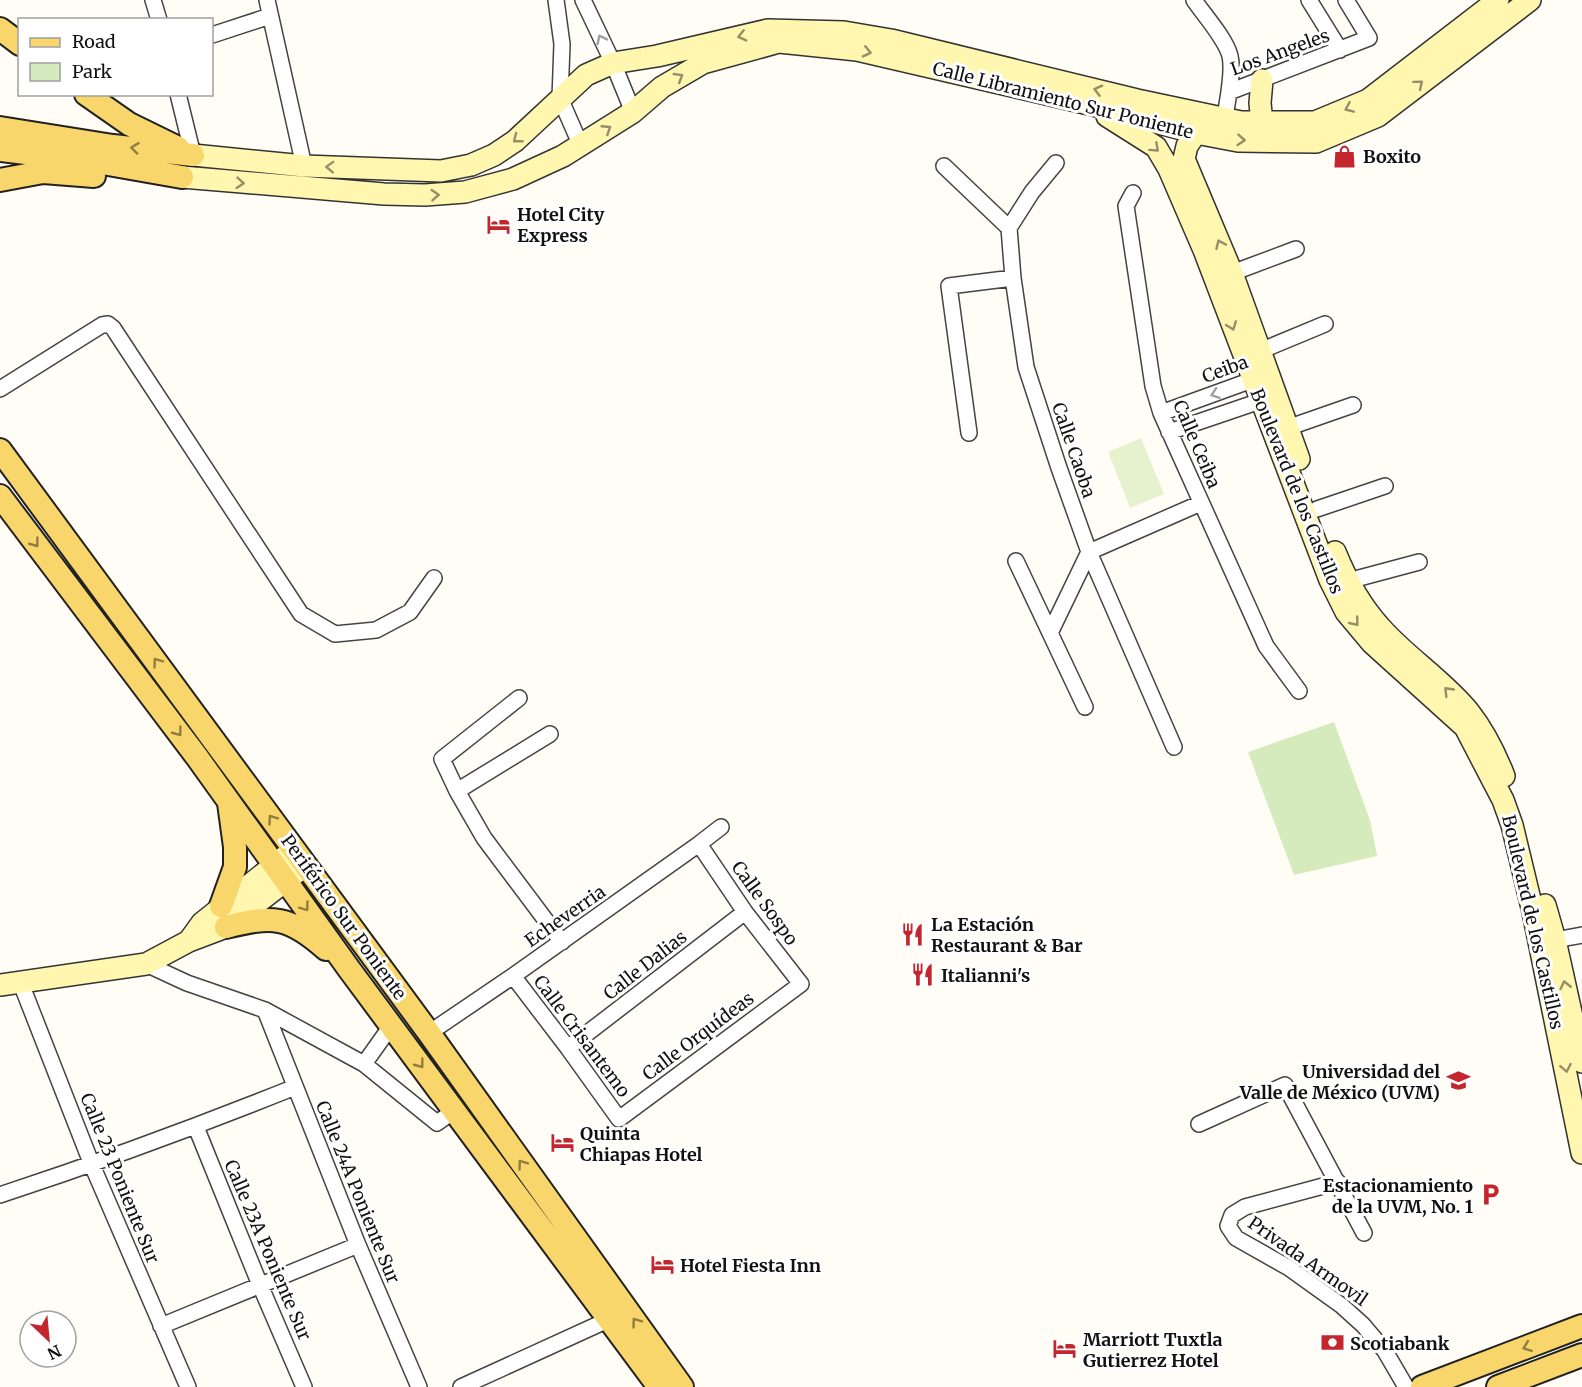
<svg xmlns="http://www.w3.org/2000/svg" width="1582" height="1387" viewBox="0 0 1582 1387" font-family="Merriweather,serif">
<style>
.green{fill:#d5ebbd}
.pitch{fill:#e6f2cf}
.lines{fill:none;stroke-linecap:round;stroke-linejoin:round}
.street-casing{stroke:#444;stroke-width:18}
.secondary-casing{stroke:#333;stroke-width:24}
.primary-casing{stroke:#222;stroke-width:26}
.street{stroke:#fff;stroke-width:15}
.secondary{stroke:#fff6b0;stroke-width:21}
.primary{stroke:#f9d66b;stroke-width:22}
.oneway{stroke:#948f68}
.oneway2{stroke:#a0a0a0}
.oneway3{stroke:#917d42}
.labels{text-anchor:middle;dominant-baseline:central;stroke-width:6;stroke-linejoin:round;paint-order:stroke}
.street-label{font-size:18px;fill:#111;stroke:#fff}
.poi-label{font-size:18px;font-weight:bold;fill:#111;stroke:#fff;text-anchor:start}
</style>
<rect width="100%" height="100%" fill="#fffdf5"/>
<path class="green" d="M1334,722L1370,820L1377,856L1294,875L1248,752Z"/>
<path class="pitch" d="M1141,438L1164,494L1130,508L1108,452Z"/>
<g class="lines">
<defs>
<path id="street" d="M153,0L159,20
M267,0L304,166
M556,0L562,44L560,98L581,146
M583,0L613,63L633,112
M1194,0C1204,15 1226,39 1230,56C1234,73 1227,101 1225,118
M1309,0L1340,50
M212,35L270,16
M1229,92L1369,38L1346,0
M178,94L193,155
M1056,163L1032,192L1009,228L1013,278L1026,367L1059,468L1089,552L1174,747
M944,166L1009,228
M1133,193L1126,206L1153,386L1161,413L1266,646L1299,691
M1232,273L1296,249
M1260,351L1325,324
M0,389L102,325L108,324L113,328L301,614L335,634L376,630L410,612L434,578
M1161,413L1263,376
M1287,428L1353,405
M1169,432L1269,398
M969,433L949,286L1013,278
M1317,509L1385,486
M1016,561L1085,707
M1348,581L1419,562
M1050,633L1089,552L1201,503
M519,698L442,759L457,791L484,838L562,942
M457,791L550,734
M1555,940L1582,935
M146,964L187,983L265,1010L364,1064L391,1026
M513,976L568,1048L619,1119L801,984L745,912L699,844
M20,981L92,1165L188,1387
M265,1010L358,1245L419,1387
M429,1033L513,976L699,844L721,827
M568,1048L745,912
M364,1064L437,1123L455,1110
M1199,1124L1285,1085L1364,1233
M196,1127L260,1285L304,1387
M1338,1182L1245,1207L1232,1215L1228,1226L1236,1238L1289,1268L1342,1306L1363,1325L1385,1351L1406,1387
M0,1195C100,1162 198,1126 295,1087
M161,1326L358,1245
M461,1387L610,1319"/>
<path id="secondary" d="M1107,116L1156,147L1169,169L1204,250L1330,580L1346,612L1372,643L1465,727L1503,800L1512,825L1533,912L1582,1153
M1262,123L1260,103L1262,80
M1196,133L1187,146L1184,159L1232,273L1299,459
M193,155L304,166L441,171L471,165L494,155L515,141L586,75L613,63L657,56L768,30L844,32L891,40L1137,100L1241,122H1315L1368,100L1498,0
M182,177L384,194L425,195L465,192L513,179L563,156L633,112L662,87L703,63L779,42L857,50L1089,104L1196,133L1238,141L1316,142L1378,116L1530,0
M1335,552C1346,579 1360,605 1380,627C1406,657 1443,680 1469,712C1484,731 1495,753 1504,776
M1545,905L1555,940L1582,1062
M189,941L202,923L287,855
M0,985L146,964L189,941L226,927L306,865"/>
<path id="primary" d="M0,29L20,44
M86,94L129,124L178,148
M0,128L113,146L193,155
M0,150L91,161L182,177
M0,180L43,172L94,176
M0,450L429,1033L682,1387
M0,496L197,757L349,969L659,1387
M221,906L235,867V847L229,803
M226,927C273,915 289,916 326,949
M1422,1387L1582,1326
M1498,1387L1582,1355"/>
</defs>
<use href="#street" class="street-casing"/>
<use href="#secondary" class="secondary-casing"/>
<use href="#primary" class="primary-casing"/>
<use href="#street" class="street"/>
<use href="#secondary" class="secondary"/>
<use href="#primary" class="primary"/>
</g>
<defs><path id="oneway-chevron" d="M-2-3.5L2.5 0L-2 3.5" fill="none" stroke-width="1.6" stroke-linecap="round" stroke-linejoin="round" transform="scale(1.5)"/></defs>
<g class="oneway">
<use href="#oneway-chevron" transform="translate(742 36) rotate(167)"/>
<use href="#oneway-chevron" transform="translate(867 52) rotate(13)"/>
<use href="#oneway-chevron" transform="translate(679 77) rotate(-31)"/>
<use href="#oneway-chevron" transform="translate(1419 84) rotate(-40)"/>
<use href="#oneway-chevron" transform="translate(1098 90) rotate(-166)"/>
<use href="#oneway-chevron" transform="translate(1349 108) rotate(157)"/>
<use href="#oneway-chevron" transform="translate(607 129) rotate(-33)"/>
<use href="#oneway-chevron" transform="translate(517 139) rotate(142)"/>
<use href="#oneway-chevron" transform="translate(1241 140) rotate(4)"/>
<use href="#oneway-chevron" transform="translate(1155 148) rotate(42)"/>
<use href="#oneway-chevron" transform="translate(330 167) rotate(-178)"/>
<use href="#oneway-chevron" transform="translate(240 183) rotate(5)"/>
<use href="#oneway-chevron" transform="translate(435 195) rotate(-4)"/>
<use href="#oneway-chevron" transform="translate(1220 244) rotate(-114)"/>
<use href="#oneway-chevron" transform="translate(1232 326) rotate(69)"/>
<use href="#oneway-chevron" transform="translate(1355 622) rotate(51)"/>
<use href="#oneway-chevron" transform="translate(1448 691) rotate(-134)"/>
<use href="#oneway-chevron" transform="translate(1565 985) rotate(-103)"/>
<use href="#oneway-chevron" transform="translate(1566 1068) rotate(79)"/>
</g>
<g class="oneway2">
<use href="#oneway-chevron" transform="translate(601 39) rotate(-116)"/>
<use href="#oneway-chevron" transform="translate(1215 394) rotate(161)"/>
</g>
<g class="oneway3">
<use href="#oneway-chevron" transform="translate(135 148) rotate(-173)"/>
<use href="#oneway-chevron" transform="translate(35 543) rotate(53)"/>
<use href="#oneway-chevron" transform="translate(157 662) rotate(-126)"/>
<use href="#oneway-chevron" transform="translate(178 732) rotate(53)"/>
<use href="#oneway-chevron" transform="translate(272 819) rotate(-126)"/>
<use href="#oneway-chevron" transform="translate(305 907) rotate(54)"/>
<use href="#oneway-chevron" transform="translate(420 1064) rotate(53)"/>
<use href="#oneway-chevron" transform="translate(522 1164) rotate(-126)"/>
<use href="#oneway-chevron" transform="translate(636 1322) rotate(-126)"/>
<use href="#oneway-chevron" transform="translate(1527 1347) rotate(159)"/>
</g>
<defs>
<symbol id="shop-bare" viewBox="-9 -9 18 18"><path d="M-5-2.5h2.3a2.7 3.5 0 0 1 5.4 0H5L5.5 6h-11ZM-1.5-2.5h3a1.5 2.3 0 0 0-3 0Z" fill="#c4262e" stroke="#fff" stroke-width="2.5" paint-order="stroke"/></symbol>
<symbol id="hotel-bare" viewBox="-9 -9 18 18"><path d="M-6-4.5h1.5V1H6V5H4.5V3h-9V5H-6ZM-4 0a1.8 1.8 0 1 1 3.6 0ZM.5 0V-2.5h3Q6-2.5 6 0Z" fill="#c4262e" stroke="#fff" stroke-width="2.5" paint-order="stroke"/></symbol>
<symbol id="restaurant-bare" viewBox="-9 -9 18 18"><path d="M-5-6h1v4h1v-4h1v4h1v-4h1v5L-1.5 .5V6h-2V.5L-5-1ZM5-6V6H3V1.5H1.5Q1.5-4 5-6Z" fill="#c4262e" stroke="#fff" stroke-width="2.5" paint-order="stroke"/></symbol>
<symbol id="school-bare" viewBox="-9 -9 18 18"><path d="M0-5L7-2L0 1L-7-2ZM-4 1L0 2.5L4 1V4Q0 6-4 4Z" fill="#c4262e" stroke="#fff" stroke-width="2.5" paint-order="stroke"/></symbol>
<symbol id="parking-bare" viewBox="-9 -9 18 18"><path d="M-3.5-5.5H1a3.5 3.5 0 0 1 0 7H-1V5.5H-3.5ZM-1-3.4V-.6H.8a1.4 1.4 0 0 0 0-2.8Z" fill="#c4262e" stroke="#fff" stroke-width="2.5" paint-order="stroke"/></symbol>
<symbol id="bank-bare" viewBox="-9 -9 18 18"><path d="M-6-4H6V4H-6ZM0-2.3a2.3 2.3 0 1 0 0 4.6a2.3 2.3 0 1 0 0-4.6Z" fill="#c4262e" stroke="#fff" stroke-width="2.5" paint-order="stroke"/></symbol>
</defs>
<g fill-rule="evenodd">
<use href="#shop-bare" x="1328" y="140" width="33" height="33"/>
<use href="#hotel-bare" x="482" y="208" width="33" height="33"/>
<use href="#restaurant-bare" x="896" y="918" width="33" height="33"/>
<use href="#restaurant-bare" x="906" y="958" width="33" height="33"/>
<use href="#school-bare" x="1442" y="1064" width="33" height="33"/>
<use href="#hotel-bare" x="546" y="1126" width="33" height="33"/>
<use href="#parking-bare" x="1474" y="1178" width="33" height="33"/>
<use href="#hotel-bare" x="646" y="1248" width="33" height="33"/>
<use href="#bank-bare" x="1316" y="1326" width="33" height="33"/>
<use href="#hotel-bare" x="1048" y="1332" width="33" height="33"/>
</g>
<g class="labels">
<g class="street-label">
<text transform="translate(1280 52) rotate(-20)">Los Angeles</text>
<text transform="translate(1063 100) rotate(14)">Calle Libramiento Sur Poniente</text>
<text transform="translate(1225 369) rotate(-20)">Ceiba</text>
<text transform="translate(1197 444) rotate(67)">Calle Ceiba</text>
<text transform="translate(1074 450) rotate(71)">Calle Caoba</text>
<text transform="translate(1297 491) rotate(68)">Boulevard de los Castillos</text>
<text transform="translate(765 903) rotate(54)">Calle Sospo</text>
<text transform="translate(565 916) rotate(-35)">Echeverria</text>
<text transform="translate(344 917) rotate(54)">Periférico Sur Poniente</text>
<text transform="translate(1533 922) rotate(77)">Boulevard de los Castillos</text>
<text transform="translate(645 965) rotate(-38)">Calle Dalias</text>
<text transform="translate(582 1036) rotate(53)">Calle Crisantemo</text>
<text transform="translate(698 1036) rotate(-37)">Calle Orquídeas</text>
<text transform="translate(120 1178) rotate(68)">Calle 23 Poniente Sur</text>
<text transform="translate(358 1192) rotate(68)">Calle 24A Poniente Sur</text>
<text transform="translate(268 1250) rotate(67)">Calle 23A Poniente Sur</text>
<text transform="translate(1308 1261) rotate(35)">Privada Armovil</text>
</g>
<g class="poi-label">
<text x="1363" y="156">Boxito</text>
<text x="517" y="214">Hotel City<tspan x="517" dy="21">Express</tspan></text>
<text x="931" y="924">La Estación<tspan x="931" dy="21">Restaurant &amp; Bar</tspan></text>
<text x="941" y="975">Italianni's</text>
<text x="1440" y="1071" text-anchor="end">Universidad del<tspan x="1440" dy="21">Valle de México (UVM)</tspan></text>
<text x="580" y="1133">Quinta<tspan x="580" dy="21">Chiapas Hotel</tspan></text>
<text x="1473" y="1185" text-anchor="end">Estacionamiento<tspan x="1473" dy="21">de la UVM, No. 1</tspan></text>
<text x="680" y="1265">Hotel Fiesta Inn</text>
<text x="1083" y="1339">Marriott Tuxtla<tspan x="1083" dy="21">Gutierrez Hotel</tspan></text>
<text x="1350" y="1343">Scotiabank</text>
</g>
</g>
<rect x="18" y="18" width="195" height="78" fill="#ffffff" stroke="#a0a0a0" stroke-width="1.5"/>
<rect x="30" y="38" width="30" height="9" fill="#f9d66b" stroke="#a0a0a0" stroke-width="1.5"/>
<text x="72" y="48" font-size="18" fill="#111111">Road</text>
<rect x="30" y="63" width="30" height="18" fill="#d5ebbd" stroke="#a0a0a0" stroke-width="1.5"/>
<text x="72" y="78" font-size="18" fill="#111111">Park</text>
<g transform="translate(48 1339) rotate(154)"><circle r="28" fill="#ffffff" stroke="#a0a0a0" stroke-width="1.5"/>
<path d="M0-4.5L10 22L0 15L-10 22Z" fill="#c4262e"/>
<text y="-9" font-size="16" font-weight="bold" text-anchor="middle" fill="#111111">N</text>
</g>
</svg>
